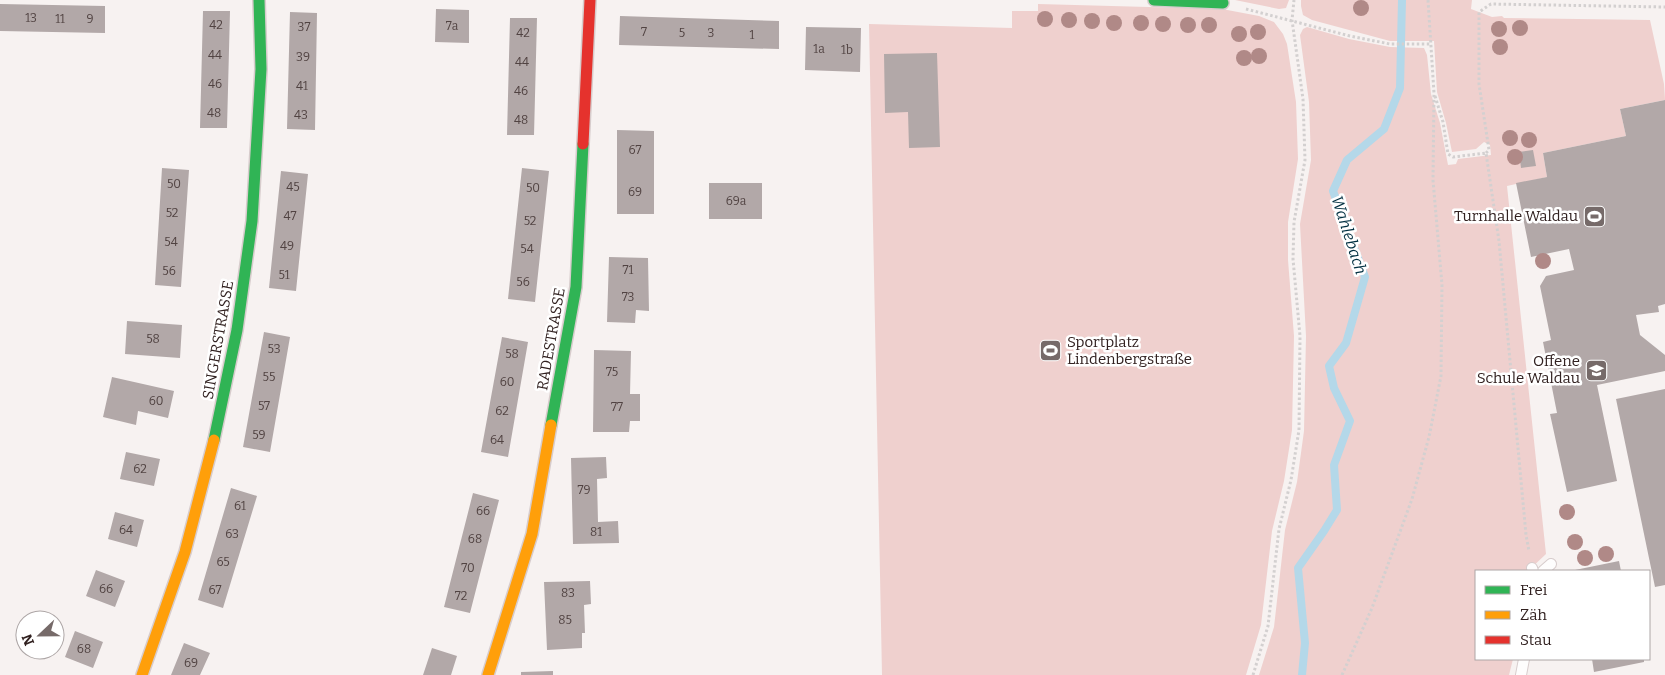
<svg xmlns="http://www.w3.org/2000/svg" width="1665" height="675" viewBox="0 0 1665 675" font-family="Bitter,serif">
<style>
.green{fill:#efd0ce}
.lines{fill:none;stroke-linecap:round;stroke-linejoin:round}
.stream{stroke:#b4d8e9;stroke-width:8}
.building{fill:#b2a8a8}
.lane-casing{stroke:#d7cccc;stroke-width:12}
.fast-casing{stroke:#d7cccc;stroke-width:14}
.slow-casing{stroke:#d7cccc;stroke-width:14}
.jam-casing{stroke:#d7cccc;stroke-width:14}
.path{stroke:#d3d0d0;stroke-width:3;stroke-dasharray:2.5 2.5;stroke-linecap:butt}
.lane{stroke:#fefdfd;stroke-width:10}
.fast{stroke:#30b455;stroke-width:11}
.slow{stroke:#ff9f0a;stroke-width:11}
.jam{stroke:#e5322d;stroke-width:11}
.tree{fill:#b08987}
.labels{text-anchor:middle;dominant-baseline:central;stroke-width:5;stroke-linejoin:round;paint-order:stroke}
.number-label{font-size:12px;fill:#514342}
.poi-label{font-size:15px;fill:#312120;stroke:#fff;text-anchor:end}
.street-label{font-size:15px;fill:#312120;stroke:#fff}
.water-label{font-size:16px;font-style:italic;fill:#002f40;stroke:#fff}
</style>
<rect width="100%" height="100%" fill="#f7f2f1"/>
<path class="green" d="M1235,0H1289L1286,8L1279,9Z
M1301,0H1472L1471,9L1492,17L1502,16L1504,18L1650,20L1664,84L1665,100L1620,109L1626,136L1543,153L1547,177L1507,186L1546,554L1528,571H1476V659H1513L1509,675H1259L1274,627L1285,530L1297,482L1304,431L1306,336L1300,224L1311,160L1309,102L1300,35L1303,29L1307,27L1349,39L1390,47L1424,48L1427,55L1431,94L1440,123L1448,165L1456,164L1458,159L1491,155L1490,145L1484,142L1476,149L1452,152L1446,123L1437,92L1434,41H1390L1312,20L1303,15L1301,6Z
M1038,4L1222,9L1259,16L1274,22L1283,34L1287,44L1296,102L1298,159L1288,222V260L1294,336L1292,430L1284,481L1272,531L1261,625L1246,675H882L869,24L1012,28V11H1038Z"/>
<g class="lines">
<path class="stream" d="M1302,675L1305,643L1298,568L1324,531L1337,510L1334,465L1350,421L1334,388L1329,366L1346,343L1365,277L1333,191L1347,160L1384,129L1400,88L1402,0"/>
</g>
<path class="building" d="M0,4L105,6V33L0,31Z
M436,9L469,10V43L435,42Z
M203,11H230L227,128H200Z
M290,12L317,13L315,130L287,129Z
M620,16L779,21V49L619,45Z
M510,18H537L534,135H507Z
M806,27L861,28L860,72L805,70Z
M937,53L940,147L909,148L908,112L885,113L884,54Z
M1665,100V304L1658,306L1659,312L1636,315L1640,335L1665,355V371L1597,385L1617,481L1567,492L1550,414L1557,413L1543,342L1551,340L1540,286L1546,276L1574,270L1569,249L1531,257L1516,183L1547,177L1543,153L1626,136L1620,109Z
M617,130L654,131V214H617Z
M1533,150L1536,166L1521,168L1519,152Z
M162,168L189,170L181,287L155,285Z
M522,168L549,171L535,302L508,299Z
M281,171L308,174L296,291L269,288Z
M709,183H762V219H709Z
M609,257L648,258L649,311L636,310L635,323L607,322Z
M127,321L182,325L180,358L125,354Z
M264,332L290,337L270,452L243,447Z
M502,337L528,342L508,457L481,452Z
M594,350L631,351L630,394H640V421H630L629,432H593Z
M112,377L174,391L168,418L138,411L136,425L103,417Z
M1665,389V585L1655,587L1616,399Z
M126,452L160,459L154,486L120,479Z
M606,457L607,478L597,479L598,522L618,521L619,543L573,544L571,458Z
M231,488L257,496L223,608L198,600Z
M473,493L499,500L470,613L444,607Z
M115,512L144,520L137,547L108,539Z
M1619,561L1621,571H1575V570Z
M96,570L125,581L115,607L86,596Z
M590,581L591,604L584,605L585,633H582V648L547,650L544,582Z
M75,631L103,642L93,668L65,657Z
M184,643L210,653L200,675H171Z
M432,648L457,656L451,675H423Z
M1592,659H1644V662L1594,672Z
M553,671V675H521V672Z"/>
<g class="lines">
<defs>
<path id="lane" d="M1532,568L1533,571
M1543,571L1551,564
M1521,675L1524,659"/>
<path id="fast" d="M1154,0L1223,3
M551,425L576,287L583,144
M214,440L237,330L252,221L261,69L259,0"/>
<path id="slow" d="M142,675L185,552L214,440
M488,675L532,534L551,425"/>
<path id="jam" d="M583,144L590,0"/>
</defs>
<use href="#lane" class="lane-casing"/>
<use href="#fast" class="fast-casing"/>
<use href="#slow" class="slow-casing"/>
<use href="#jam" class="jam-casing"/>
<path class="path" d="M1246,9L1350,36L1390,44H1431
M1435,96L1443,122L1448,154L1453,157L1486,153L1499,241L1526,535L1529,551
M1486,153L1489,150L1479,84V12L1491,4L1665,7
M1253,675L1268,626L1279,529L1291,480L1299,430L1300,336L1293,259L1294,222L1305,160L1303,99L1292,20L1294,0
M1342,675L1372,608L1412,499L1429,437L1441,376L1442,285L1433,180L1434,93L1428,0"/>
<use href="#lane" class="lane"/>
<use href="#fast" class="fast"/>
<use href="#slow" class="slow"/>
<use href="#jam" class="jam"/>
</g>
<g class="tree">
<circle cx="1361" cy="8" r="8"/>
<circle cx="1045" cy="19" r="8"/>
<circle cx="1069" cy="20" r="8"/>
<circle cx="1092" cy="21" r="8"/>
<circle cx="1114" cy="23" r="8"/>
<circle cx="1141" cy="23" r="8"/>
<circle cx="1163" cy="24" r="8"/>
<circle cx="1188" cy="25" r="8"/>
<circle cx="1209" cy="25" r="8"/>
<circle cx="1520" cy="28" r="8"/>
<circle cx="1499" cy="29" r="8"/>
<circle cx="1258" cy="32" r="8"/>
<circle cx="1239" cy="34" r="8"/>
<circle cx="1500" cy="47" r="8"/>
<circle cx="1259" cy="56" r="8"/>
<circle cx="1244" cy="58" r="8"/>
<circle cx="1510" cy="138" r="8"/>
<circle cx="1529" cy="140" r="8"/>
<circle cx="1515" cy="157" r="8"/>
<circle cx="1543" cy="261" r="8"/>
<circle cx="1567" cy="512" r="8"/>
<circle cx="1575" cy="542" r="8"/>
<circle cx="1606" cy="554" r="8"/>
<circle cx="1585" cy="558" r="8"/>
</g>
<defs>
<symbol id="stadium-square" viewBox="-11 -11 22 22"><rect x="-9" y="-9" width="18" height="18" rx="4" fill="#766a69" stroke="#fff"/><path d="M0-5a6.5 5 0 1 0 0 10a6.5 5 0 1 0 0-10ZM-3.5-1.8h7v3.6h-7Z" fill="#fff"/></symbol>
<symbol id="school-square" viewBox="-11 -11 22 22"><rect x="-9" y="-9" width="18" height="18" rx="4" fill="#766a69" stroke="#fff"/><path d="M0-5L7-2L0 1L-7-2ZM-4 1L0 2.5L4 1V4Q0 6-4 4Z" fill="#fff"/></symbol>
</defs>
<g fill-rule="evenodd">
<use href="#stadium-square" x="1582" y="204" width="25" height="25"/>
<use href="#stadium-square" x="1038" y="338" width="25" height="25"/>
<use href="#school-square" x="1584" y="358" width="25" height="25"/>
</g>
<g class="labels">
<g class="number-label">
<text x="31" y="18">13</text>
<text x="60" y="19">11</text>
<text x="90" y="19">9</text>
<text x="216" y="25">42</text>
<text x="452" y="26">7a</text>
<text x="304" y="27">37</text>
<text x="644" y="32">7</text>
<text x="523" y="33">42</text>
<text x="682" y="33">5</text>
<text x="711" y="33">3</text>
<text x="752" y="35">1</text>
<text x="819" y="49">1a</text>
<text x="847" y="50">1b</text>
<text x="215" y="55">44</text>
<text x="303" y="57">39</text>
<text x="522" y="62">44</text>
<text x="215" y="84">46</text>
<text x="302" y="86">41</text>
<text x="521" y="91">46</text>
<text x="214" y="113">48</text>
<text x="301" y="115">43</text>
<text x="521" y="120">48</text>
<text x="635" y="150">67</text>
<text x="174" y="184">50</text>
<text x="293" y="187">45</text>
<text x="533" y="188">50</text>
<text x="635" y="192">69</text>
<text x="736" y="201">69a</text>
<text x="172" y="213">52</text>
<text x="290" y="216">47</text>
<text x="530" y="221">52</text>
<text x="171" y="242">54</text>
<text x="287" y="246">49</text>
<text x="527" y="249">54</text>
<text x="628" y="270">71</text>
<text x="169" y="271">56</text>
<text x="284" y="275">51</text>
<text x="523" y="282">56</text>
<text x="628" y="297">73</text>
<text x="153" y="339">58</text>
<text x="274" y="349">53</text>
<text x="512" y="354">58</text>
<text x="612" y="372">75</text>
<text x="269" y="377">55</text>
<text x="507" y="382">60</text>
<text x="156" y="401">60</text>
<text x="264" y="406">57</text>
<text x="617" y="407">77</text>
<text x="502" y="411">62</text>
<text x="259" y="435">59</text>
<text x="497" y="440">64</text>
<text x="140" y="469">62</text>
<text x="584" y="490">79</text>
<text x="240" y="506">61</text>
<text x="483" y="511">66</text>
<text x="126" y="530">64</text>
<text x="596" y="532">81</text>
<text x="232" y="534">63</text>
<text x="475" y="539">68</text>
<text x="223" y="562">65</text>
<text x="468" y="568">70</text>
<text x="106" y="589">66</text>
<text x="215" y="590">67</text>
<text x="568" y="593">83</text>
<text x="461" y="596">72</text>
<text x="565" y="620">85</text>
<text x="84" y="649">68</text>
<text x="191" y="663">69</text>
</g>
<g class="poi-label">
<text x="1578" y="216">Turnhalle Waldau</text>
<text x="1067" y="342" text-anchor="start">Sportplatz<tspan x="1067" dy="17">Lindenbergstraße</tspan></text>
<text x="1580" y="361">Offene<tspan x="1580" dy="17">Schule Waldau</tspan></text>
</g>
<g class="street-label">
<text transform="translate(551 339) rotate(-80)">RADESTRASSE</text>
<text transform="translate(218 340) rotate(-80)">SINGERSTRASSE</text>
</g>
<g class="water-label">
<text transform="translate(1349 235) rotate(72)">Wahlebach</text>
</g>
</g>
<rect x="1475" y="570" width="175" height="90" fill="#ffffff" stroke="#ada6a6"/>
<rect x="1485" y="586" width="25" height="8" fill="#30b455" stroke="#ada6a6"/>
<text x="1520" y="595" font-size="15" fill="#312120">Frei</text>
<rect x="1485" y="611" width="25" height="8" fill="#ff9f0a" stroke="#ada6a6"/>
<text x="1520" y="620" font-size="15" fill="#312120">Zäh</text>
<rect x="1485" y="636" width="25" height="8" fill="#e5322d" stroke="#ada6a6"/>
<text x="1520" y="645" font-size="15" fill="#312120">Stau</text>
<g transform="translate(40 635) rotate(248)"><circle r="24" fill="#ffffff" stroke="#ada6a6"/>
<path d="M0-4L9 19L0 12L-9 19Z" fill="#766a69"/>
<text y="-8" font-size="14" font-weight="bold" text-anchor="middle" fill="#312120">N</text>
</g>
</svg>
